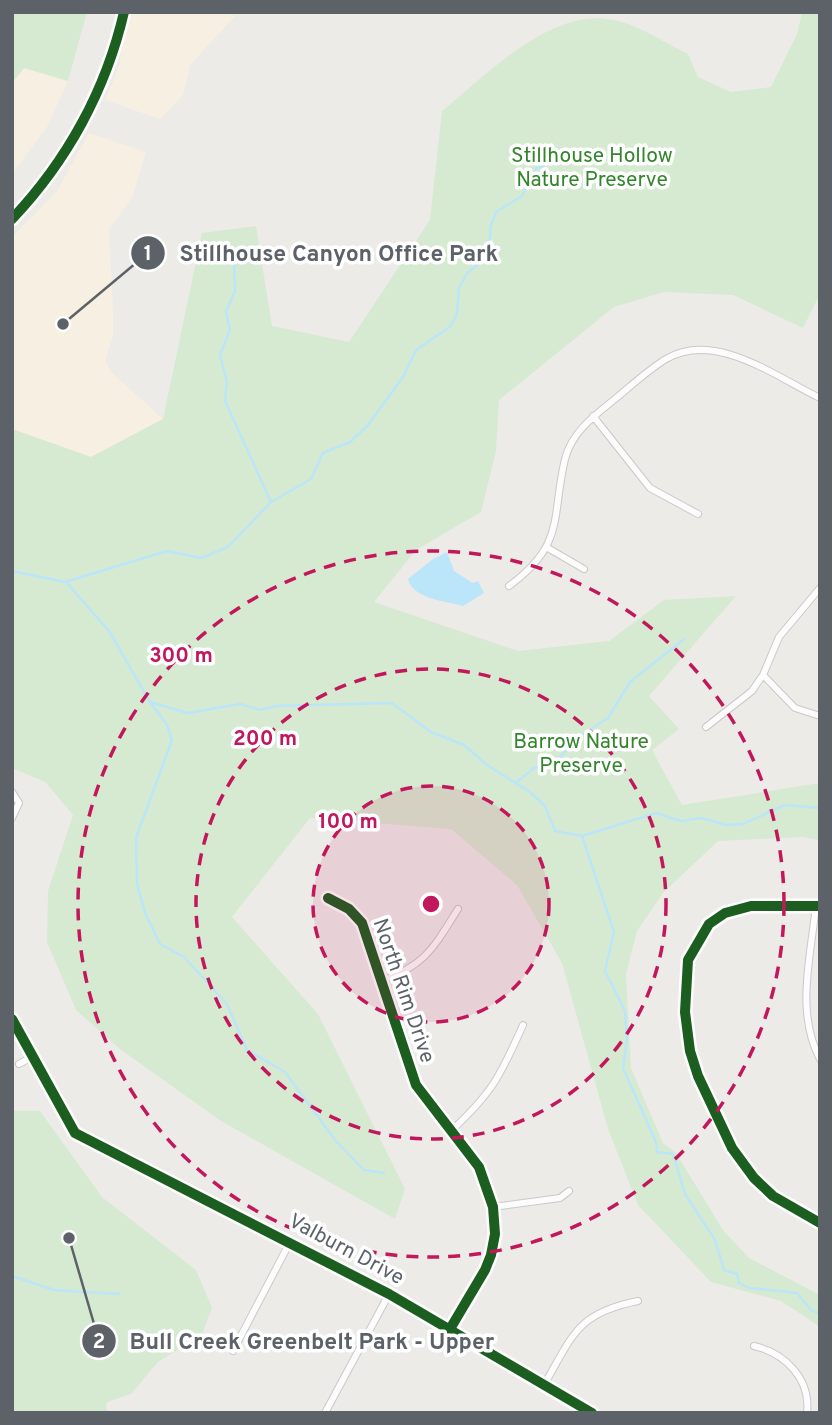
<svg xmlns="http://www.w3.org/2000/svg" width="832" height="1425" viewBox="0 0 832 1425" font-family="Overpass,sans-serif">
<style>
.commercial{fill:#f7efe1}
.green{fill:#d6ead1}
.water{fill:#bbe5f8}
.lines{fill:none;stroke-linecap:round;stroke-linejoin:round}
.stream{stroke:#bbe5f8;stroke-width:2.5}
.street-casing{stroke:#c9c9c9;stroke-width:8}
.secondary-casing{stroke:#c9caca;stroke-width:10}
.street{stroke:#fcfcfc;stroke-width:6}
.secondary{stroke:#fcfcfc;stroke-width:9}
.cycleway-casing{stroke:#fff;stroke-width:15}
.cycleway{stroke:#1b5e20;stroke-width:10}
.ring{fill:none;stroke:#c2185b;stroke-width:3.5;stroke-dasharray:12 9}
.labels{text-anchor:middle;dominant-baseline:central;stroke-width:7;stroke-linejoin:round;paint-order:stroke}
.park-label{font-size:21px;fill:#33852c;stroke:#fff}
.street-label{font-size:21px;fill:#5c6267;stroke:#fff}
.centre{fill:#c2185b;stroke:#fff;stroke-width:3.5}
.ring-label{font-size:21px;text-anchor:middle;font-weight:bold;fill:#c2185b;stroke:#fff;stroke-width:7;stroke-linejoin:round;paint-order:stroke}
.leader{fill:none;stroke:#5c6267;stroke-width:2.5}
.callout-dot{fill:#5c6267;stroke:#fff;stroke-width:2.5}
.mark-label{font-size:21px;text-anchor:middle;font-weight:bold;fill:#fff}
.callout-label{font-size:23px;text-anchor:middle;font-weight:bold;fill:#5c6267;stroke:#fff;stroke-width:7;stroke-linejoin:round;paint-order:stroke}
</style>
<rect width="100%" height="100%" fill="#edebe8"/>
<path class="commercial" d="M128,12H224L235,16L190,65L183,95L160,119L105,100L119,67Z
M24,68L68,81L47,127L12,174V83Z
M89,133L146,152L132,198L109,229L113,311V336L105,361L112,373L163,419L91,457L12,429V237L57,191Z"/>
<path class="green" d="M12,12H87L68,81L24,68L12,83Z
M802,12H820V294L803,328L733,295L664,292L614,307L499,400L496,451L481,512L416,550L374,602L518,651L609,641L664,600L736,596L649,696L679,729L652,750L682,805L820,783V841L804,837L718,841L663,893L637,931L626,974L631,1068L663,1143L676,1153L723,1230L749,1258L820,1295V1327L781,1301L711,1282L638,1205L608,1129L562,963L517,885L451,829L310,818L232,917L318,1014L405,1189L395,1219L221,1121L120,1049L76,1010L47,942L48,891L73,815L45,782L12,768V429L91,457L163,419L202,233L256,226L272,326L349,342L430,220L442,111C486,75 552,6 614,20C639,25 665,43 688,54L698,77L731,92L771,87L797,34Z
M12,1111H40L102,1197L196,1270L212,1308L202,1334L158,1362L131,1394L107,1402L106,1408L111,1413H12Z"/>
<path class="water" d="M447,552L454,571L473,583L478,581L484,593L463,606C445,601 413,599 408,579L433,559Z"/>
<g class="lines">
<path class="stream" d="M234,252L235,291L226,312L230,330L220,355L227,382L225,401L271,502
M12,571L65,582L167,551L201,558L228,547L271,502L311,479L323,453L350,442L368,425L403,377L416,350L451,326L457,314L459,288L468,272L488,257L491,225L496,212L522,196L536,169L549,163L602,159L635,151
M66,582L109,631L150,702L167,725L172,740L136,838L137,884L145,913L160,944L184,957L227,1004L247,1050L285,1072L335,1140L364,1170L384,1173
M150,702L188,713L240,704L260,710L276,706L392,703L431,732L464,745L487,765L530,792L545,806L555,831L582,836L614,932L605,971L625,1011L627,1039L623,1068L656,1142L657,1152L673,1154L685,1194L715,1240L724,1270L737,1274L739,1283L749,1288L797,1293L812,1311L820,1313
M517,782L534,768L560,757L580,736L608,718L630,682L684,639
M582,836L656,813L681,821L702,818L726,825L743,824L785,805L820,808
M12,1276L54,1290L119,1294"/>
<defs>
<path id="street" d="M593,416L650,488L698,514
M546,547L584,569
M509,586C566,544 551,518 565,459C572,432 594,416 615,399C632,385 648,370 666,359C715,330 776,377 820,398
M763,675L795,708L820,716
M706,727L752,691L763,675L779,637L820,588
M12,792L19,803L12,818
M328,898L349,909L362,923L416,1085L479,1167L493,1207L495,1234L491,1255L485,1270L450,1329
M816,905C811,956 795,1012 820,1059
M820,906H751L725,913L709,924L688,960L685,1012L690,1051L698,1076L732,1148L754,1178L773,1196L820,1223
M381,981C426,965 434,947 458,909
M12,1019L75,1133L389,1294L592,1413
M19,1064L32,1057
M450,1132C492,1093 500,1077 523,1025
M493,1207L560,1198L569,1191
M754,1346C785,1353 811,1379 807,1413
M233,1351L290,1242
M544,1385C573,1335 577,1313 638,1301
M325,1413L389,1294"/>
<path id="secondary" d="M12,219C67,161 106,90 124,12"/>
</defs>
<use href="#street" class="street-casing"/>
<use href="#secondary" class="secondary-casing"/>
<use href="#street" class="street"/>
<use href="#secondary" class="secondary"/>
<defs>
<path id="cycleway" d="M12,219C67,161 106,90 124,12
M328,898L349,909L362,923L416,1085L479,1167L493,1207L495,1234L491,1255L485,1270L450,1329
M820,906H751L725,913L709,924L688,960L685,1012L690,1051L698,1076L732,1148L754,1178L773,1196L820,1223
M12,1019L75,1133L389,1294L592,1413"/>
</defs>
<use href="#cycleway" class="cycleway-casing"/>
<use href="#cycleway" class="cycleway"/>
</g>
<circle cx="431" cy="904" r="118" fill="#c2185b" fill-opacity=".12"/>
<g class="ring">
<circle cx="431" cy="904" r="118"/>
<circle cx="431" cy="904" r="235"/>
<circle cx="431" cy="904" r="353"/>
</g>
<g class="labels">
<g class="park-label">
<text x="592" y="156">Stillhouse Hollow<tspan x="592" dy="24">Nature Preserve</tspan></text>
<text x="581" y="742">Barrow Nature<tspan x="581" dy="24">Preserve</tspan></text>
</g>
<g class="street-label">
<text transform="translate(403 991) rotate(71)">North Rim Drive</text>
<text transform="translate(346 1250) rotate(28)">Valburn Drive</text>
</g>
</g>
<circle cx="431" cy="904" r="10" class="centre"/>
<g class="ring-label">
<text x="181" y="662">300 m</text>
<text x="265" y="745">200 m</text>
<text x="348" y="828">100 m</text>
</g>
<path class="leader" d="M63 324L148 253M69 1238L99 1341"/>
<g class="callout-dot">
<circle cx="63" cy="324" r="7"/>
<circle cx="69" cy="1238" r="7"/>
<circle cx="148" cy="253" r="18"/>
<circle cx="99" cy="1341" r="18"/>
</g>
<g class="mark-label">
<text x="148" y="260">1</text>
<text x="99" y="1348">2</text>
</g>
<g class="callout-label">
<text x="339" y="261">Stillhouse Canyon Office Park</text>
<text x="312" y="1349">Bull Creek Greenbelt Park - Upper</text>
</g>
<rect width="832" height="1425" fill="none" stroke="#5c6267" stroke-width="28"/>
</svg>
